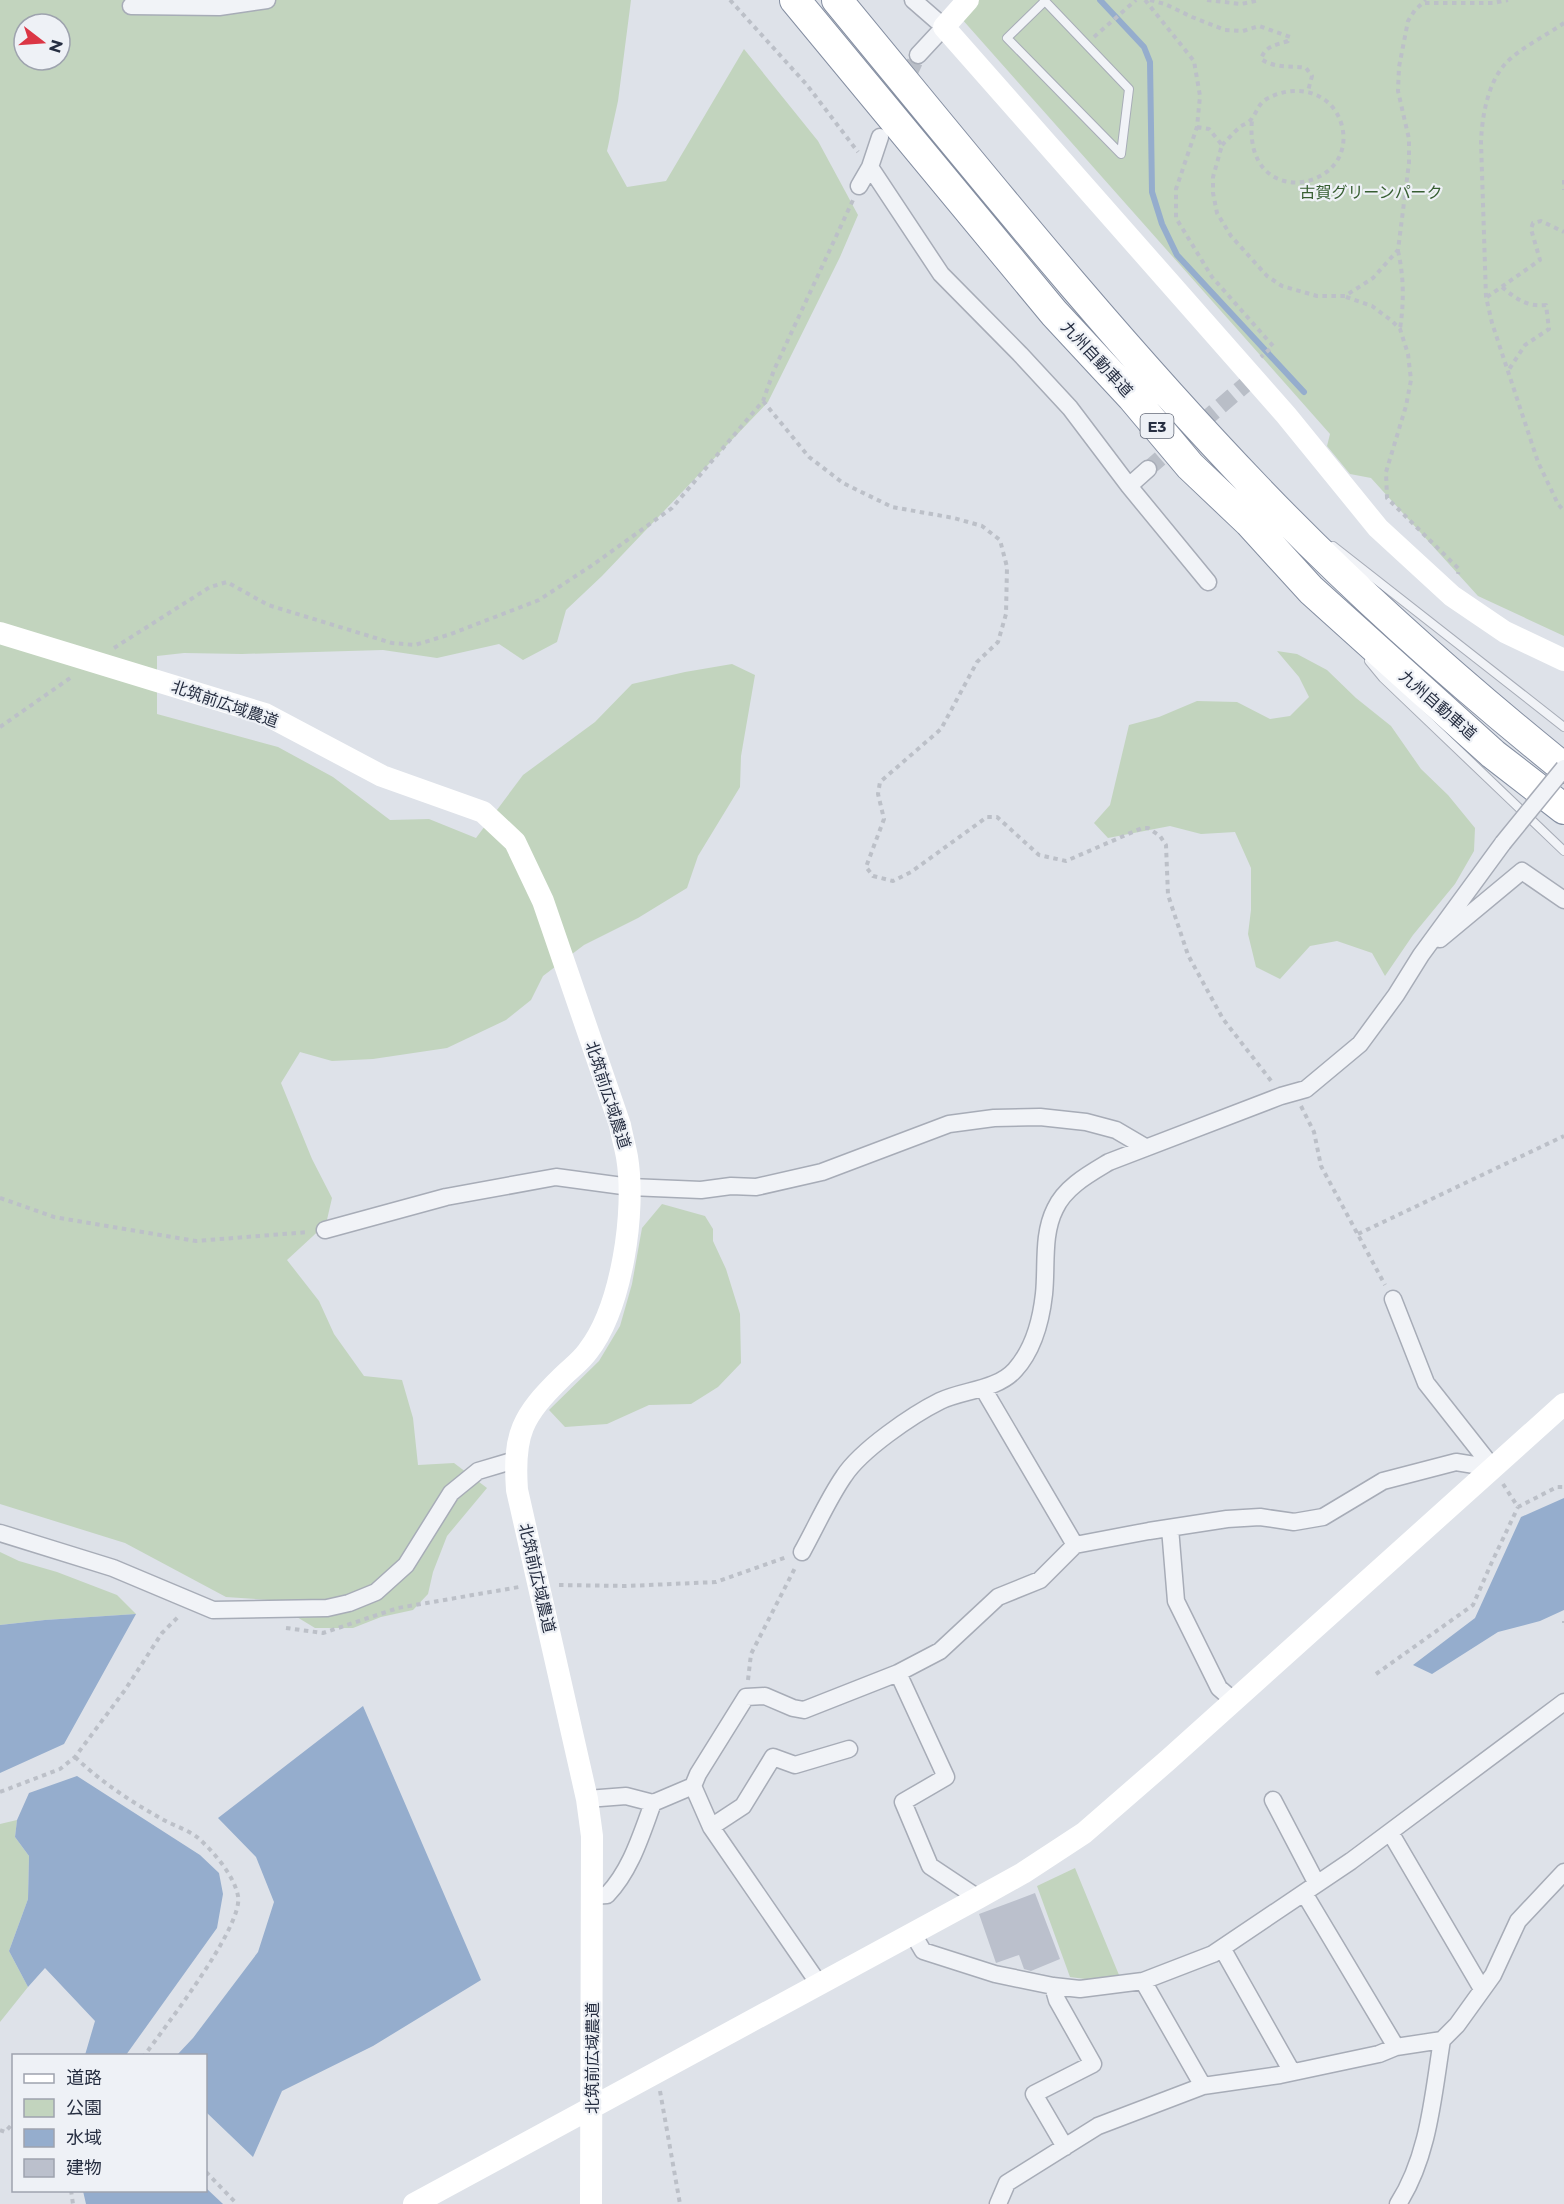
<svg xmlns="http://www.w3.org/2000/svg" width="1564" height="2204" viewBox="0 0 1564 2204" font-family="Montserrat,'Noto Sans JP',sans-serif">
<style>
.green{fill:#c2d4be;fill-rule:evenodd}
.water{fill:#95adcd}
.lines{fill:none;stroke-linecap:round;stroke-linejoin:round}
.stream{stroke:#95adcd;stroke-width:6}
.building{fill:#bbc0cc}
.street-tunnel{stroke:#b9bec7;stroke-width:16;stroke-dasharray:16 8;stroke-linecap:butt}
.lane-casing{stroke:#a7acb7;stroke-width:10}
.street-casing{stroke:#a7acb7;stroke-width:19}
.highway-casing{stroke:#848ea1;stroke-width:32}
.path{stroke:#bcc0c8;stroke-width:4;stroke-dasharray:4.5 4.5;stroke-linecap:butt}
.lane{stroke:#f1f3f7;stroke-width:8}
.street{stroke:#f1f3f7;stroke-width:16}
.secondary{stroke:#fff;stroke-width:22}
.highway{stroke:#fff;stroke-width:30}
.street-bridge-casing{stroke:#a7acb7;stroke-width:19;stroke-linecap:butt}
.street-bridge{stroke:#f1f3f7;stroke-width:16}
.labels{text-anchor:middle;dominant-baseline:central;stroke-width:4.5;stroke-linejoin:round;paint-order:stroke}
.shield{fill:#eef1f6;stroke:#626877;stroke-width:1.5}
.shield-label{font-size:15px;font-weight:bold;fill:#262e41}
.park-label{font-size:16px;fill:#375e32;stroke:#eef1f6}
.street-label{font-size:16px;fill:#262e41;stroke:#eef1f6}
</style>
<rect width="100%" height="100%" fill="#dee2e9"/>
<path class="green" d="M0,0H631L618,101L607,151L627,187L666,181L744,49L818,141L858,215L840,257L768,402L602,576L566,610L557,642L523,660L499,644L437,658L383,650L242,654L184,653L157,656V714L278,747L333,777L390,820L429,819L476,838L523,775L595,722L632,684L685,672L732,664L755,675L741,756L740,787L698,856L687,888L638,918L584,945L543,976L531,1000L506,1020L447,1048L373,1059L332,1061L300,1052L281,1083L312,1159L332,1198L326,1224L287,1260L319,1301L334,1334L364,1376L402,1380L413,1418L418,1465L454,1463L487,1488L447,1536L433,1572L428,1594L413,1610L381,1617L353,1628H315L269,1600L226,1597L125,1543L0,1504ZM24,24H60V60H24Z
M978,0H1564V636L1478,596L1371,478L1350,474L1327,446L1330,434L961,18Z
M1277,651L1297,654L1327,670L1356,698L1391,726L1421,769L1448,795L1475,828L1474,851L1455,884L1413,935L1385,976L1372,953L1337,941L1310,946L1280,979L1256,967L1248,934L1251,910V868L1235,832L1201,834L1170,826L1108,838L1094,823L1110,805L1129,725L1159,717L1197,701L1237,702L1270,719L1290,716L1309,697L1299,677Z
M662,1204L705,1216L713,1229V1241L726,1269L740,1314L741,1363L718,1387L691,1404L649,1405L607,1424L565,1427L549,1410L599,1361L620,1326L632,1284L642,1228Z
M0,1552L19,1561L57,1572L117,1595L136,1614L45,1620L0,1625Z
M17,1820L15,1837L29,1856L28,1899L9,1951L28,1987L0,2022V1824Z
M1075,1868L1119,1975L1100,1981L1070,1977L1037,1886Z"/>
<path class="water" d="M1564,1498V1610L1540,1621L1498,1632L1432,1674L1413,1665L1475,1618L1521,1517Z
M136,1614L64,1744L0,1773V1625L45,1620Z
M363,1706L481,1980L373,2046L282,2091L253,2157L206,2112V2056L177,2055L193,2038L258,1952L274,1902L256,1857L218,1818Z
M77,1776L200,1855L219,1873L223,1894L217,1928L126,2055H85L95,2021L45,1968L28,1987L9,1951L28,1899L29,1856L15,1837L17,1820L29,1793Z
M206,2188L223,2204H86L83,2191L206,2190Z"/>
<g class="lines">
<path class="stream" d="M1100,0L1144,47L1150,62L1152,192L1162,224L1177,255L1304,392"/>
</g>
<path class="building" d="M1035,1893L1060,1959L1031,1971L1024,1969L1019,1955L996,1963L979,1914Z"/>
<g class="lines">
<path class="street-tunnel" d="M888,120L918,55
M1148,469L1253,378"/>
<defs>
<path id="lane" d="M1044,0L1129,89L1121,154L1007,38L1045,1
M1333,546L1564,727
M1369,661L1383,678L1564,851"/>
<path id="street" d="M913,0L944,27L918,55
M131,6L219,7L267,0
M870,167L941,274L1020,354L1070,408L1129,486L1208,582
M859,186L870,167L880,137
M1129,486L1148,469
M1440,939L1522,871L1564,900
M325,1230L446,1197L556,1177L630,1187L701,1190L731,1186L756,1187L822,1172L949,1124L994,1118L1040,1117L1086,1122L1116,1130L1145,1147
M1393,1299L1426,1383L1493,1468
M1170,1528L1176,1601L1219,1688L1234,1701
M0,1533L113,1568L213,1610L327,1608L349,1603L376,1592L406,1565L451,1493L478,1471L515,1460
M1075,1545L1149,1531L1227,1519L1260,1517L1294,1522L1323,1517L1383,1481L1456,1462L1493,1468
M802,1552C816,1527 828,1499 844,1476C861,1450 912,1415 940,1401C963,1390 997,1390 1015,1370C1033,1350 1041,1321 1044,1294C1047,1266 1042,1235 1055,1209C1065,1187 1089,1174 1109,1162L1281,1096L1306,1089L1360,1044L1396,995L1421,955L1503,843
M587,1799L626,1796L653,1803
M1273,1800L1317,1884
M711,1827L743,1806L773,1757L795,1765L849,1749
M1390,1832L1482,1989
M1304,1893L1396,2047
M592,1896L607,1895C631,1870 641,1835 653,1803L693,1786
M978,1898L930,1866L903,1802L946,1777L898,1673L940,1651L998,1597L1040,1580L1075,1545L984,1390
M913,1934L923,1951L995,1974L1053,1986L1080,1989L1143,1981L1213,1954L1351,1861L1564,1702
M1222,1948L1292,2072
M1143,1981L1203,2086
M819,1984L711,1827L693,1786L698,1774L746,1697L765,1696L793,1708L804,1710L898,1673
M1053,1986L1057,2000L1093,2064L1034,2094L1065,2147
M998,2204L1007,2183L1098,2126L1203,2086L1280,2075L1379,2054L1396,2047L1442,2040L1457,2025L1493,1975L1518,1921L1564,1872
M1398,2204C1429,2156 1433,2095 1442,2040"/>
<path id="highway" d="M795,0L1054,313L1132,397L1190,466L1249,522L1311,590L1493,754L1564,809
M837,0C974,166 1108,334 1257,489C1352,588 1456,681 1564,768"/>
</defs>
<use href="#lane" class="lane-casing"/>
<use href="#street" class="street-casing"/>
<use href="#highway" class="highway-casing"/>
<path class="path" d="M730,0L807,85L858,152
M1145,0L1194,61L1200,96L1197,127L1176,189V218L1212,277L1273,346L1261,357
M1150,0L1165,4L1192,17L1225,30L1243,31L1259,26L1290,37L1288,41C1276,45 1265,46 1261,59C1276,69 1290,65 1306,68L1312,76L1308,91
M1207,0L1241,4L1260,0
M1425,3H1493L1508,0
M1564,23C1547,35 1520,48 1506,63C1488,82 1482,116 1481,142L1486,297L1492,323L1538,462L1558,504L1564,511
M1094,37L1136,0
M1197,127L1209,129L1222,145L1213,177V193L1217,213L1231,236L1267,276L1282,286L1317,296H1345L1373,278L1398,250L1409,163V139L1398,91L1399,67L1408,21L1415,10L1426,0
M1222,145C1228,139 1234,132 1241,126C1245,124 1250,122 1252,118C1257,112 1258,105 1265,100C1294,82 1333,91 1342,126C1358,191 1243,213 1252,120
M1564,180V190
M1398,251C1404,277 1404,303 1400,329
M1502,287C1516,299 1527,307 1546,305L1549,329L1525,345L1508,371
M1346,297L1372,306L1392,321L1400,329L1408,354L1411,380L1406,406L1386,472L1387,498L1459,569L1458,574
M1487,297L1540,260L1531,229L1533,223L1541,221L1564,232
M763,401L809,457L843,483L892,507L954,518L982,526L1000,540L1007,567L1006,614L998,642L977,662L941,729L880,782L878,794L884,819L866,867L873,876L893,881L911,872L987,817H997L1039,855L1066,861L1142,828H1148L1160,836L1166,845L1168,895L1188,955L1223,1019L1272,1082
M114,648L210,587L227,582L268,605L392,643L415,645L451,634L539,600L594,564L672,508L763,401L774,370L853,200
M0,727L73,676
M1301,1106L1314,1132L1321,1166L1385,1285
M0,1198L54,1217L196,1241L309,1232
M1358,1234L1564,1136
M1503,1484L1518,1507L1557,1487H1564
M559,1585L626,1586L716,1582L787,1557
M1564,1621V1623
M286,1628L323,1633L398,1608L519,1587
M1376,1674L1473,1605L1491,1564L1518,1507
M748,1680L751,1654L796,1566
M75,1757C100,1781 130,1801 160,1818C172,1825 186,1829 197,1837C213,1851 234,1875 238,1896C244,1926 164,2028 144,2056
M0,1792L60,1769L75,1757L125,1690L162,1633L180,1615
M660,2091L680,2204
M0,2130L5,2132L14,2122
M206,2172L237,2204
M71,2190L73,2204"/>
<use href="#lane" class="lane"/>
<use href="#street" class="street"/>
<path class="secondary" d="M968,0L944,27L1286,415L1378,528L1452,596L1505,632L1564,660
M0,633L265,714L382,776L483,812L515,842L543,901L620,1125C622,1136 625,1146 627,1157C636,1211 622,1307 588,1351C581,1361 570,1369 562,1377C522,1416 513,1434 517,1490L587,1799L592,1836L591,2204
M414,2204L978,1898L1023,1873L1084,1833L1168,1760L1564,1404"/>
<use href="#highway" class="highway"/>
<defs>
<path id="street-bridge" d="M1503,843L1564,768"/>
</defs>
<use href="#street-bridge" class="street-bridge-casing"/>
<use href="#street-bridge" class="street-bridge"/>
</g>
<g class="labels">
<rect class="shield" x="1140.5" y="414" width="33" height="24" rx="4.5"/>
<g class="shield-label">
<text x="1157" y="426">E3</text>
</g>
<g class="park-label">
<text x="1371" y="192">古賀グリーンパーク</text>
</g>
<g class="street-label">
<text transform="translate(1097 359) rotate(47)">九州自動車道</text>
<text transform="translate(225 704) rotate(19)">北筑前広域農道</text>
<text transform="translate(1438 705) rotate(41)">九州自動車道</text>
<text transform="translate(608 1095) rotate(72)">北筑前広域農道</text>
<text transform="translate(537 1578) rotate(77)">北筑前広域農道</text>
<text transform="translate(592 2058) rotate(-90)">北筑前広域農道</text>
</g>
</g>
<rect x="12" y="2054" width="195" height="138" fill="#eef1f6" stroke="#9ea3ae" stroke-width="1.5"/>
<rect x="24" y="2074" width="30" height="9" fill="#ffffff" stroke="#9ea3ae" stroke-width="1.5"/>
<text x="66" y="2084" font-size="18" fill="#262e41">道路</text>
<rect x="24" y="2099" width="30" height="18" fill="#c2d4be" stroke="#9ea3ae" stroke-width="1.5"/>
<text x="66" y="2114" font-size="18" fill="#262e41">公園</text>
<rect x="24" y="2129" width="30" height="18" fill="#95adcd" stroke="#9ea3ae" stroke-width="1.5"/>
<text x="66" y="2144" font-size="18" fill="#262e41">水域</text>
<rect x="24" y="2159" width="30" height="18" fill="#bbc0cc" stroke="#9ea3ae" stroke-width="1.5"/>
<text x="66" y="2174" font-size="18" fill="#262e41">建物</text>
<g transform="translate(42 42) rotate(107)"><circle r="28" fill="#eef1f6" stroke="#9ea3ae" stroke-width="1.5"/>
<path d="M0-4.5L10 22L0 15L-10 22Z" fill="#db3645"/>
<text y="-9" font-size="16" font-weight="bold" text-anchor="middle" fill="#262e41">N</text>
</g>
</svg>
